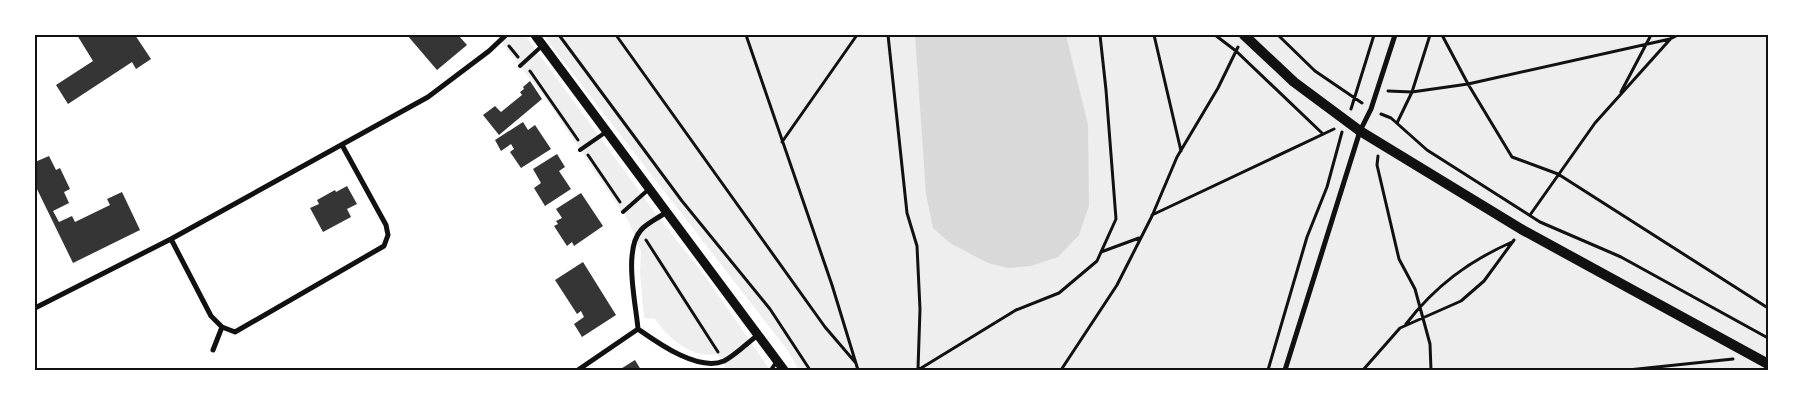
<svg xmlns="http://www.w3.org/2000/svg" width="1803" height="405" viewBox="0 0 1803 405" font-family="'Zilla Slab',serif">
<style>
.green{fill:#eee}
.water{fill:#d9d9d9}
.building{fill:#353535}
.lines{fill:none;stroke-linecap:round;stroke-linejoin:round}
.path{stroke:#111;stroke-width:3}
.service{stroke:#111;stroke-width:4}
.minor{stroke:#111;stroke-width:5}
.tertiary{stroke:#111;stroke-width:9}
.secondary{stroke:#111;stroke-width:10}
.neatline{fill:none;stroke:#111;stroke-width:2}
</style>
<rect width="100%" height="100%" fill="#fff"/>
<path class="green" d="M496,35H525L659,218L705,276L770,370H727L717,354C692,359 668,338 655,319L644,318L640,273L641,251L628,220L548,102Z
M543,35H1768V370H799L788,351Z"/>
<path class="water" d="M915,35H1066L1088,125L1089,206L1079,235L1058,257L1031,266L1008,268L988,263L950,243L933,228L926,194Z"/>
<path class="building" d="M77,35H135L151,59L136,69L132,62L68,104L56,85L93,61Z
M407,35H458L467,45L437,70Z
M530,81L542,99L499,135L483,115L495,106L501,112L522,95L520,92L524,89L523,87Z
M523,122L528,130L535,125L551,149L521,168L510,152L514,149L511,144L501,151L495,140Z
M557,154L565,167L559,171L571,189L545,206L534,188L541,183L533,169Z
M49,156L56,170L60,168L70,189L64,192L69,203L53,211L59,222L72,216L75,222L110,205L107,199L122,192L140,230L73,263L35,185V162Z
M347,186L357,204L347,209L351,217L323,232L310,208L319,204L317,200L335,190L336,192Z
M581,193L603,226L574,246L572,242L567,246L554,226L558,224L556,221L562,218L556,209Z
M583,262L616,315L582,337L574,324L584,317L581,311L577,314L555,280Z
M635,360L641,370H619Z"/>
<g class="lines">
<path class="path" d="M559,35L682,201L770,309L810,370
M616,35L825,327L855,362
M746,35L832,285L858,370
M888,35L907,213L917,246L920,309L918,369
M1154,35L1181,151
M1215,35L1236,51L1323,134
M1215,35H1225
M1278,35L1315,71L1362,103
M1442,35L1468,84L1512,157L1558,174L1768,308
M1768,35V36
M509,46L518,57
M530,71L578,140
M1388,91L1412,92L1468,84L1670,39L1678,35
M1621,92L1651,35
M1351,109L1374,35
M1381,114L1391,118L1427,150L1540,222L1621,257L1768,338
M1397,123L1412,92L1430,35
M782,142L857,35
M588,155L620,202
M1378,156L1377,165L1399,259L1415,289L1430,344L1431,370
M1152,215L1334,129
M1530,215L1595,123L1674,35
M646,240L718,352
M1101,252L1139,238
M1406,324C1435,286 1469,261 1512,242
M918,370L1016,310L1059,293L1097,261L1116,219L1106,90L1100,35
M1061,370L1117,285L1152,216L1177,157L1218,88L1238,47
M1268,370L1307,237L1327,187L1342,132
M1363,370L1400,328L1461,301L1484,281L1514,240
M1628,370L1733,359"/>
<path class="service" d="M520,66L543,45
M580,150L606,132
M623,212L649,189
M771,370L777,361"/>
<path class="minor" d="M171,239L211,316L222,327L235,332L384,246L388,235L386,225L342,145
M35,308L171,239L428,97L489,51L506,35
M638,329C658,343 698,372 724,361C736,355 747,343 758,335
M213,350L222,327
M578,370L638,329C636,304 623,250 641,230C647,223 659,218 666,212
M1285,370L1360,131L1371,109L1395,35"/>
<path class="tertiary" d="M535,35L784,370"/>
<path class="secondary" d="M1244,35L1294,82L1360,131L1521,229L1768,364"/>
</g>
<rect width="1803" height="405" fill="none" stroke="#ffffff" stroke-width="72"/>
<rect x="36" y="36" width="1731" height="333" class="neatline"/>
</svg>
